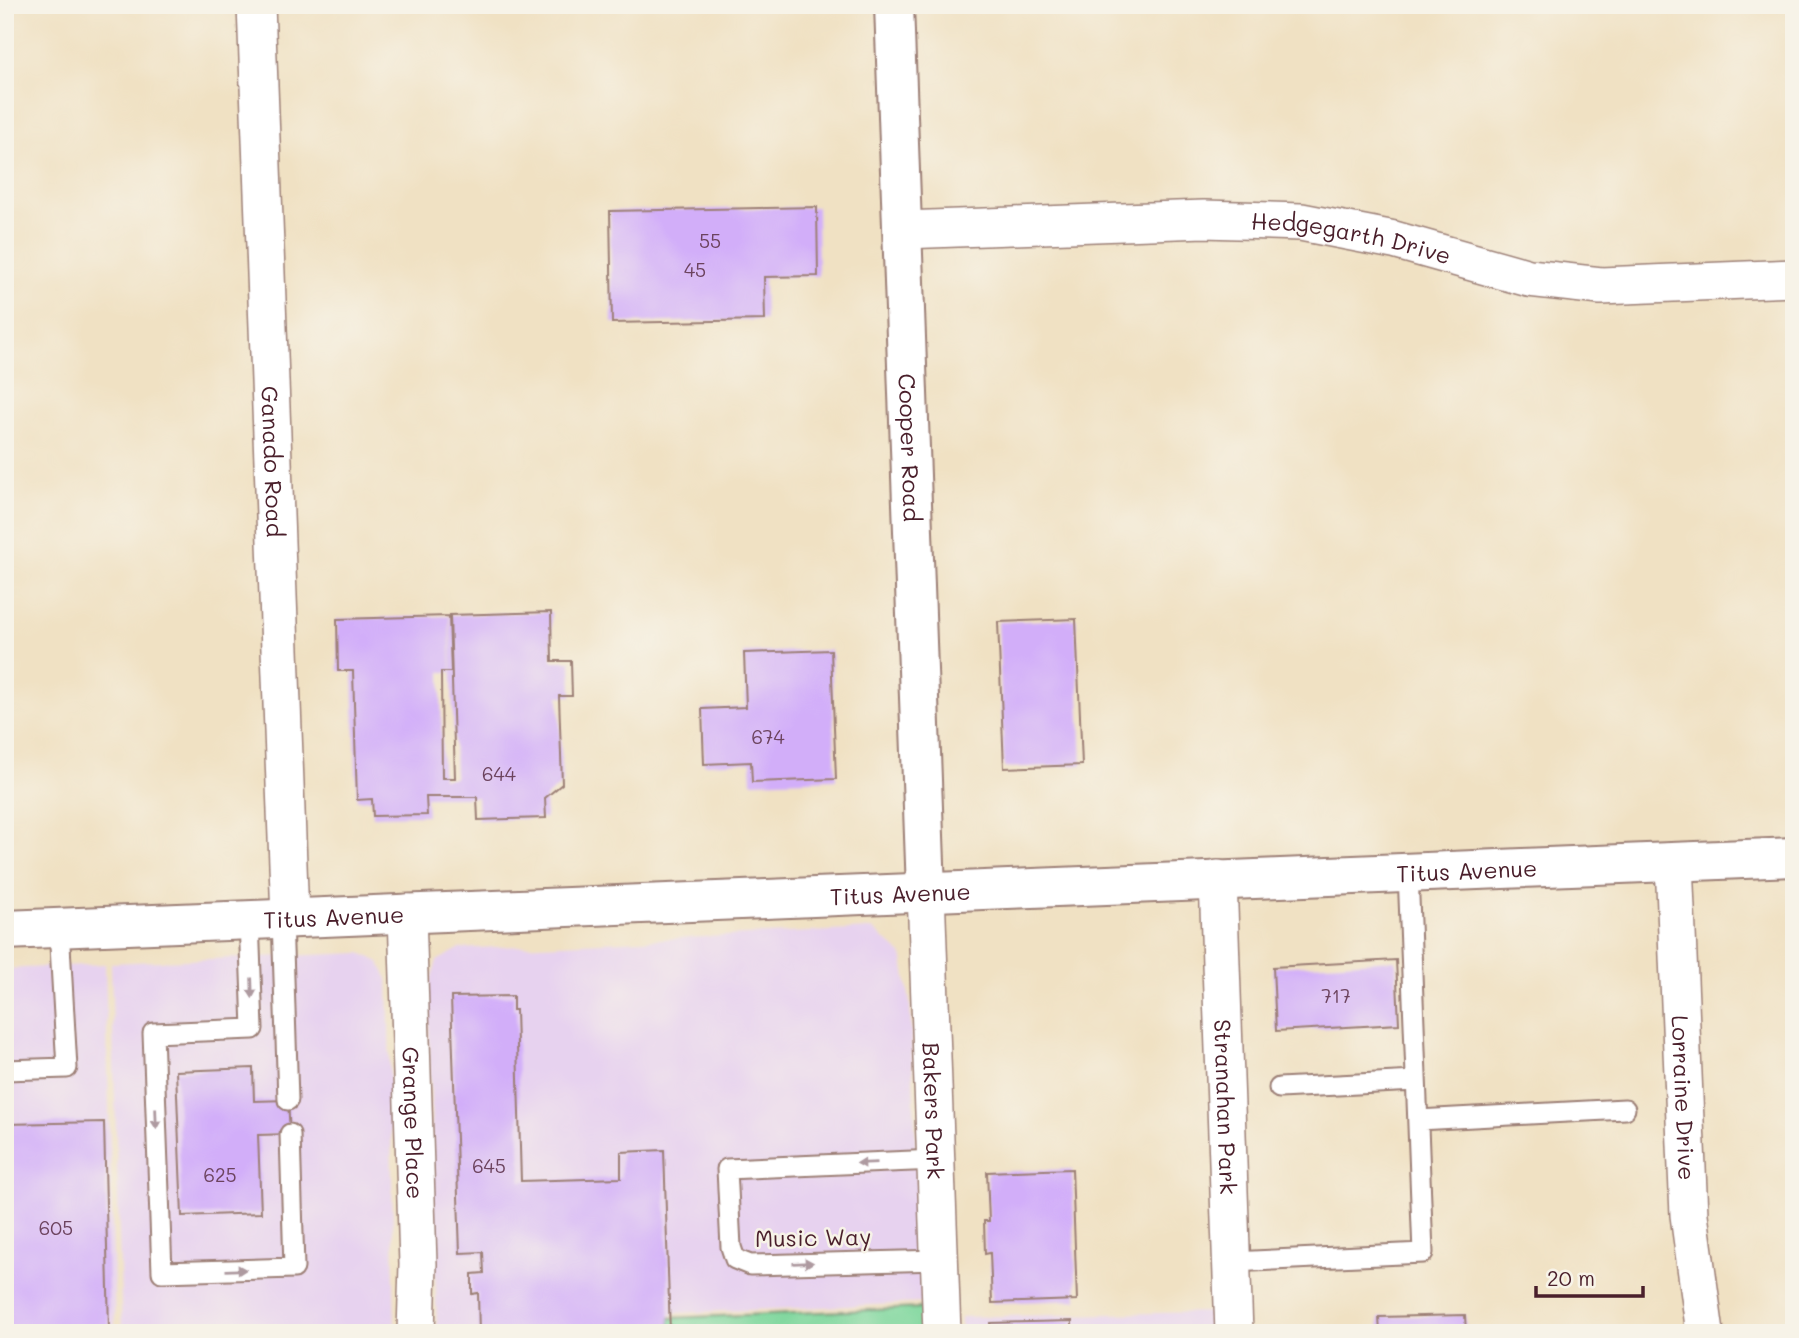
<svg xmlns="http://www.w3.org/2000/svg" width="1799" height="1338" viewBox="0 0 1799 1338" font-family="Mali,sans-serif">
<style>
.built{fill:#e7d2ef}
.green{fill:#7ed79d;stroke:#647b64;stroke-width:2}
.building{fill:#d2aef9}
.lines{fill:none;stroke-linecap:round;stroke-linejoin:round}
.lane-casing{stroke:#9d8077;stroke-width:23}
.street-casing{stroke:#9d8077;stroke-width:40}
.secondary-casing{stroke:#9d8077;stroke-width:42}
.lane{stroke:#fff;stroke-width:19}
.street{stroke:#fff;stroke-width:37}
.secondary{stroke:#fff;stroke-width:38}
.oneway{fill:#ae9aa0}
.labels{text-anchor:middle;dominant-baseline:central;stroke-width:5;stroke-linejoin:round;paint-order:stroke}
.number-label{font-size:19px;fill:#6c435e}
.street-label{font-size:23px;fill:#4a1f2b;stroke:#f7f3e8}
</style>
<rect width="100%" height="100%" fill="#f7f3e8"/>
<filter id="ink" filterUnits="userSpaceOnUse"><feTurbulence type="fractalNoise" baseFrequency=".0143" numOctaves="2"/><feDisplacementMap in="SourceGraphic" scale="14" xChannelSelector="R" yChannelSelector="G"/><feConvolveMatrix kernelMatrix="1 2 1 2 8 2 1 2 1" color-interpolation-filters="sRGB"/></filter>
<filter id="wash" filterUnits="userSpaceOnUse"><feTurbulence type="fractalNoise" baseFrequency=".00686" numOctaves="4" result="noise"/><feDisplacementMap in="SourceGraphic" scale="28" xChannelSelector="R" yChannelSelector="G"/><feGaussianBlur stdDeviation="1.57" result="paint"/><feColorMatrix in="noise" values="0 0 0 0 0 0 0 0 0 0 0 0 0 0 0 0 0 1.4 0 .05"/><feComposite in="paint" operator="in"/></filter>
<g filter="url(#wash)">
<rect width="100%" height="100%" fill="#f0e1c3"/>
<path class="built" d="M872,929L902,954L910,1003L922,1303L674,1313L669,1318L670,1333H437L428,990L437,961L459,949Z
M361,953L379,962L388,979L395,1333H122L111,963Z
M105,964L115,1333H5V969Z
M1214,1312L1215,1333H961V1317Z"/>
<path class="green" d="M923,1308L924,1331L921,1333H670L669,1318Z"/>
<g id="blocks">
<path class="building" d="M817,207L818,276L764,277L765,320L612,323L610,211Z
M551,612L552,661H571L572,696H559L562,784L545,798L546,818L478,820L477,797H426L427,815L373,816L372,799L357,800L353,671H338L337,619L449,616L451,672H441L442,778H455L450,615Z
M1076,619L1082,765L1004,768L998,622Z
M831,650L836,779L752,782L751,762L704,764L702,709L746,707L744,653Z
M1396,960L1399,1024L1276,1031L1273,967Z
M513,996V1010H516L521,1181L621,1178V1152L664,1150L670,1333H479L478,1293L472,1294V1274L484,1273L483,1252L460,1253L451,997Z
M253,1068L254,1101L288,1100L290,1134L258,1135L261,1213L182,1216L176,1071Z
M104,1122L109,1331L5,1333V1124Z
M1072,1169L1077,1300L992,1303L990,1253L985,1254L984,1221H989L987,1172Z
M1465,1315L1466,1333H1380L1379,1317Z
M1072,1321V1333H990V1323Z"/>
</g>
</g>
<g filter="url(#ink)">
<use href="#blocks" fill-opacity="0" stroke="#9d8077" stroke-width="2"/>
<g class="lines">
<defs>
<path id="lane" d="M282,918L288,1100
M249,919L253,1029L153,1033L162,1272L294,1268L290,1134
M5,1070L67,1068L59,928
M1279,1088L1416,1081
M1418,1120L1625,1109
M936,1160L727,1169L731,1247L735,1259L750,1265L939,1260
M1232,1262L1423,1253L1408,872"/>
<g id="street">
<path id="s1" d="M256,5L290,918"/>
<path id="s2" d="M903,230L1204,219L1301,222L1394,240L1529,278L1601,286L1794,278"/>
<path id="s3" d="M1674,862L1689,1215L1705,1333"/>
<path id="s4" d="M1218,879L1234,1333"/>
<path id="s5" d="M926,891L942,1333"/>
<path id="s6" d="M407,913L418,1264L416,1333"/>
</g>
<g id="secondary">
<path id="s7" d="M894,5L926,891"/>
<path id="s8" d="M5,930L1794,857"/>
</g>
</defs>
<use href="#lane" class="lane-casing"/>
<use href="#street" class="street-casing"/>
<use href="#secondary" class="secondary-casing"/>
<use href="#lane" class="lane"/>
<use href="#street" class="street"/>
<use href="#secondary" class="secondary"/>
</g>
<defs><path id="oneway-solid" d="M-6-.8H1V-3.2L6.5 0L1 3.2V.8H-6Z" transform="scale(1.75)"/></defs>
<g class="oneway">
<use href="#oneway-solid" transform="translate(252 988) rotate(88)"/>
<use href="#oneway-solid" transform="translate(156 1119) rotate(88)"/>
<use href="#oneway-solid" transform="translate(867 1163) rotate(178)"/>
<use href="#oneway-solid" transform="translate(803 1263) rotate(-2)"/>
<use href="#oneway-solid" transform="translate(236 1270) rotate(-2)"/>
</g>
</g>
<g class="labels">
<g class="number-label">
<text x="710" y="240">55</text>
<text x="695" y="269">45</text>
<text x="768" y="736">674</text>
<text x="499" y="773">644</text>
<text x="1336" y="995">717</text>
<text x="489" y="1165">645</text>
<text x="220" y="1174">625</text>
<text x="56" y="1227">605</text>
</g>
<g class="street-label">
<text stroke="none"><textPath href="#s2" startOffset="450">Hedgegarth Drive</textPath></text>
<text stroke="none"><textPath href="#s7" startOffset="443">Cooper Road</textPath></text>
<text stroke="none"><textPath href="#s1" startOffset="457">Ganado Road</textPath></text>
<text stroke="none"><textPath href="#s8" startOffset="1463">Titus Avenue</textPath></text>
<text stroke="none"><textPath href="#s8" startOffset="896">Titus Avenue</textPath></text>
<text stroke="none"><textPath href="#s8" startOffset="329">Titus Avenue</textPath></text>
<text stroke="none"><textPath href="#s3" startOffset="236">Lorraine Drive</textPath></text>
<text stroke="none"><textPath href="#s4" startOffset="228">Stranahan Park</textPath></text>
<text stroke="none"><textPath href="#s5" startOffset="220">Bakers Park</textPath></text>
<text stroke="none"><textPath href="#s6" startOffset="210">Grange Place</textPath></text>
<text transform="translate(813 1237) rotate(-1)">Music Way</text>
</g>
</g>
<rect width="1799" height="1338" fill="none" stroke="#f7f3e8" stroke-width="28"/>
<path d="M1536 1286v10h107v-10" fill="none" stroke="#4a1f2b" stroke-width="3.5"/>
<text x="1547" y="1286" font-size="21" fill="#4a1f2b" stroke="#f7f3e8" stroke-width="5" paint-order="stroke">20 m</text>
</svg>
